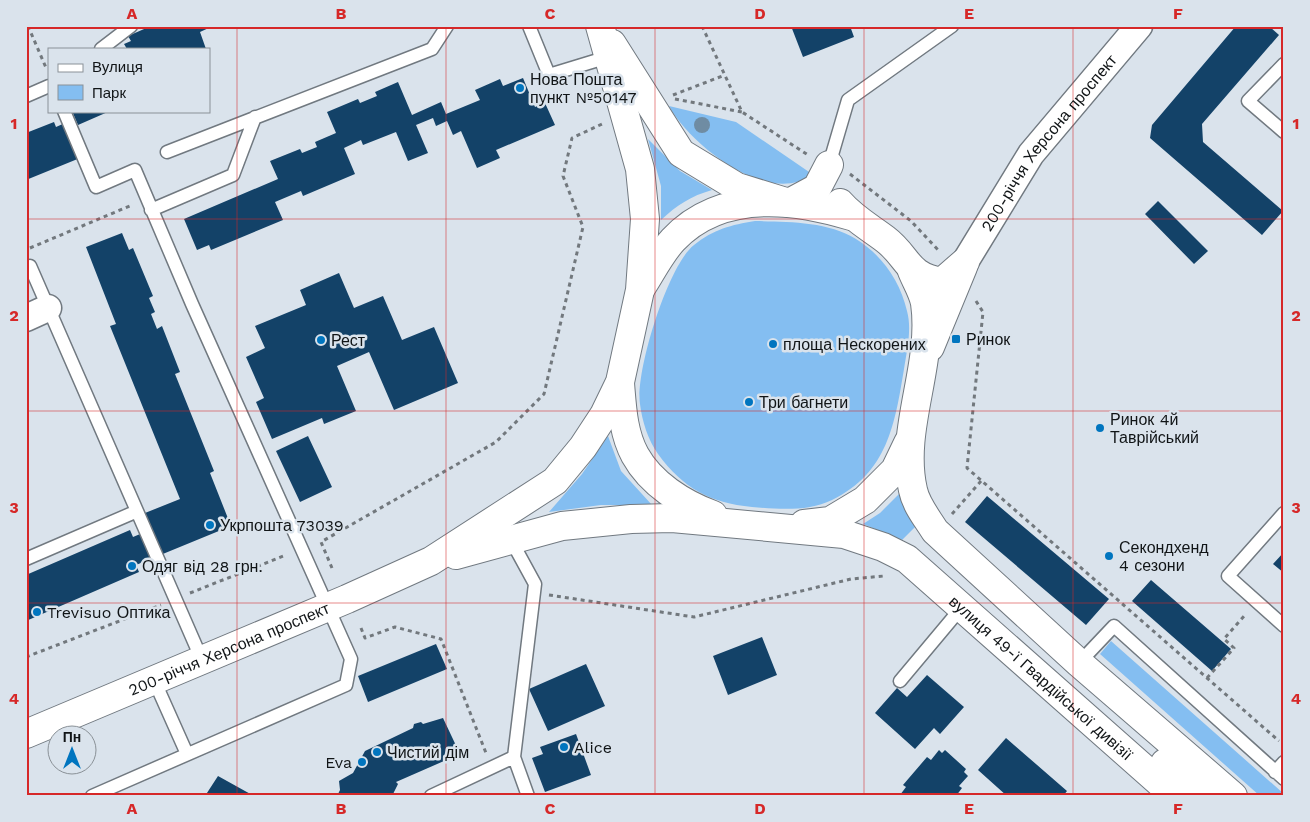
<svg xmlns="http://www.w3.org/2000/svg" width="1310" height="822" viewBox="0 0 1310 822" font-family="'Work Sans',sans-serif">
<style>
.green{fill:#84bef1}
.building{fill:#134268}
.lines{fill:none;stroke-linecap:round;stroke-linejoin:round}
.lane-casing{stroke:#717980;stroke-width:15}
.street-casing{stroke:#717980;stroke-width:29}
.secondary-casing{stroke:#717980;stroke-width:30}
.path{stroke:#72787d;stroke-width:3;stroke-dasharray:4 4;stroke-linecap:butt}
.lane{stroke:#fff;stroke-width:12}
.street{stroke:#fff;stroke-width:26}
.secondary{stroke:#fff;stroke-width:28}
.tree{fill:#6f8ca3}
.grid{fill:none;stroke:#d62828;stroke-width:1;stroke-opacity:0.55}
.poi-dot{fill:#0075bf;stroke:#dae3ec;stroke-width:2}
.labels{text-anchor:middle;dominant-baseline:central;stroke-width:5;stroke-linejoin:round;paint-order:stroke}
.poi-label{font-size:16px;fill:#111517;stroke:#dae3ec;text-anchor:start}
.street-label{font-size:16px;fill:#111517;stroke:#dae3ec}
.neatline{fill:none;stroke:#d62828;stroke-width:2}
.grid-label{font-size:16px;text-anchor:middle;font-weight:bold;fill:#d62828}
</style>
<rect width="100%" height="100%" fill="#dae3ec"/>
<path class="green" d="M669,106L736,122L812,174C770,208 690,145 669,106Z
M648,139L680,171L712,190C691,196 677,205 661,220V186Z
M755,221C788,222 827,221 856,239C882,255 900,281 907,311C912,329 907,350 904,369C895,423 888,473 832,500C808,512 778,509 752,507C710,503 683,488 658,454C648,440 642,421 640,404C635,372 668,265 694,245C714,229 731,225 755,221Z
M608,436L621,471L652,505H601L549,512L582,474Z
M903,490L915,527L902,540L863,524L880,513Z
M1111,641L1284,794V796H1260L1100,654Z"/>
<path class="building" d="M151,26H213L200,32L206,49H127L124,44L131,41L128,36Z
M791,26H850L854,37L803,57Z
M1236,26H1269L1279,35L1202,124L1203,142L1283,211L1262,235L1150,138L1152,125Z
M523,78L535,107L545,103L555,125L496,150L500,158L477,168L461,131L453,135L447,121L436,126L433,118L416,125L428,153L408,161L396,132L363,145L361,140L344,148L355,174L303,196L301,191L275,202L283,220L211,250L209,245L197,250L184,219L278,179L270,161L300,149L302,153L317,147L315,142L336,133L327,112L358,99L360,103L377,96L375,92L398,82L412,115L441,102L446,114L480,100L475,90L500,79L503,86Z
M72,111H110L78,125Z
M54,122L56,127L65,123L80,158L26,180V133Z
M1158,201L1208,251L1194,264L1145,214Z
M122,233L129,250L133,248L153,296L149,298L155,312L151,314L157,329L162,326L180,372L175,374L214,471L210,473L231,526L136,565L139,572L26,621V575L130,530L133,537L152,529L145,513L180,499L110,326L116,324L86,247Z
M339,273L354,308L383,296L402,340L434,327L458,383L394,410L369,352L337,366L356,411L324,424L322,418L272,439L256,402L264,398L246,357L265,348L255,326L306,305L300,290Z
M308,436L332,487L300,502L276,451Z
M987,496L1109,599L1086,625L965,522Z
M1284,552V573L1273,564Z
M1151,580L1231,649L1212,671L1132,601Z
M762,637L777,675L728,695L713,656Z
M436,644L447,669L368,702L358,676Z
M586,664L605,706L548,731L529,689Z
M927,675L964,707L940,734L934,728L915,749L875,713L897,688L907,697Z
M443,718L460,754L396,782L398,784L392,796H337L340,790L339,781L353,773L365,751L413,728L414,724L421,722L423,724Z
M576,734L591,775L545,792L532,758L543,754L540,747Z
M1006,738L1067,791L1063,796H1007L978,770Z
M939,750L942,753L945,750L966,769L964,772L968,776L959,786L962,788L956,796L900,795L906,787L903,785L927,757L931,760Z
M218,776L254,796H205Z"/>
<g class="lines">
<defs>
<path id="lane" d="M529,26L549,75L608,57
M101,49L131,26
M1284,64L1248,101L1284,132
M26,96L49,86
M64,111L96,187L135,170L192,304L351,659L346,685L92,796
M167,152L432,49L447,26
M829,165L848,100L952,26
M151,210L233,175L255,117
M30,266L202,660
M1284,513L1228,576L1284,626
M26,559L135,512
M1079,663L1114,626L1284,779
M154,680L187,754
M900,681L962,607
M514,757L528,796
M1275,772L1284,762
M431,796L514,757L535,584L511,540"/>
<g id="street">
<path id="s1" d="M965,262L1031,154L1139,26"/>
<path d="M26,318L48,308"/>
</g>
<g id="secondary">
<path d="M612,44L681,153L737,187L789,203L817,188L829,165"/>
<path d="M840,203C853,218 869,227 885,239C909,257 906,276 942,282L965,262"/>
<path d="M912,271C916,281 923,292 925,303C934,366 899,429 913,490C916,505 927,518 935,531L1079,663L1233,796"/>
<path d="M641,288C651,273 660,254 673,240C720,190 792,198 851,216"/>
<path d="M930,347L963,267"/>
<path d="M620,383C622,407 623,433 635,455C651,484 683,504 713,515"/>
<path d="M804,524L830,521L865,500L895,470L908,443"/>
<path id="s2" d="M456,555L562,526L631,519L672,518L844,534L883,547L907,559L1175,796"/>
<path id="s3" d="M26,734L347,599L431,561L555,481L583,447L604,415L620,382L640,290L645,219L640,169L600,26"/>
<path d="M1165,763L1201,796"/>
</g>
</defs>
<use href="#lane" class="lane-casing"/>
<use href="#street" class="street-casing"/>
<use href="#secondary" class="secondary-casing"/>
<path class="path" d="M28,26L47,70
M702,26L742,112L808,155
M673,95L725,75
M675,99L742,112
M850,174L911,221L940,252
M30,248L132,205
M976,301L983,312L967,468L1279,741
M952,514L981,481
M332,568L321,542L496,442L544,394L583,227L563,176L572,138L602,124
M190,593L286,555
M549,595L694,617L851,579L884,576
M361,628L365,638L395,627L441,639L486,753
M26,657L161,605
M1207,678L1234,648L1224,639L1245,615"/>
<use href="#lane" class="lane"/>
<use href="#street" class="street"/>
<use href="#secondary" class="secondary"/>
</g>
<circle class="tree" cx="702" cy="125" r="8"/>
<path class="grid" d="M237,26V796M446,26V796M655,26V796M864,26V796M1073,26V796M26,219H1284M26,411H1284M26,603H1284"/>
<g class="poi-dot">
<circle cx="520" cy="88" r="5"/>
<rect x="951" y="334" width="10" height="10" rx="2.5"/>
<circle cx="321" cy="340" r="5"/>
<circle cx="773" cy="344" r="5"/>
<circle cx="749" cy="402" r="5"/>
<circle cx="1100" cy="428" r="5"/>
<circle cx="210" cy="525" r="5"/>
<circle cx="1109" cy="556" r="5"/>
<circle cx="132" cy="566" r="5"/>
<circle cx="37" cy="612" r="5"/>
<circle cx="564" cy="747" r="5"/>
<circle cx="377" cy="752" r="5"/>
<circle cx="362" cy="762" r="5"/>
</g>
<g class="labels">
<g class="poi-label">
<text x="530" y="79">Нова Пошта<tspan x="530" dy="18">пункт №50147</tspan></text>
<text x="966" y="339">Ринок</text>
<text x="331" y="340">Рест</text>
<text x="783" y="344">площа Нескорених</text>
<text x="759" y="402">Три багнети</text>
<text x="1110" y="419">Ринок 4й<tspan x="1110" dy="18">Таврійський</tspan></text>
<text x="220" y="525">Укрпошта 73039</text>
<text x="1119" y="547">Секондхенд<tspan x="1119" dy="18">4 сезони</tspan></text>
<text x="142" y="566">Одяг від 28 грн.</text>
<text x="47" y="612">Trevisuo Оптика</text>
<text x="574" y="747">Alice</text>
<text x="387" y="752">Чистий дім</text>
<text x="352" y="762" text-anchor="end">Eva</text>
</g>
<g class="street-label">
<text stroke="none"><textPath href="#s1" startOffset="146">200-річчя Херсона проспект</textPath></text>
<text stroke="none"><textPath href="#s3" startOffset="220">200-річчя Херсона проспект</textPath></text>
<text stroke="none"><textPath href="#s2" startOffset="640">вулиця 49-ї Гвардійської дивізії</textPath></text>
</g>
</g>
<rect width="1310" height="822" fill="none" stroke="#dae3ec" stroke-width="55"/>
<rect x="48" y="48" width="162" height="65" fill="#dae3ec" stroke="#8a9197"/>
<rect x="58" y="64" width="25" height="8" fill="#ffffff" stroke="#8a9197"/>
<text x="92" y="72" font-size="15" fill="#111517">Вулиця</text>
<rect x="58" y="85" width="25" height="15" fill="#84bef1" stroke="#8a9197"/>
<text x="92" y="98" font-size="15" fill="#111517">Парк</text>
<g transform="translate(72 750)"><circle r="24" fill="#dae3ec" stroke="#8a9197"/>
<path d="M0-4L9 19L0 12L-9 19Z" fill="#0075bf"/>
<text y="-8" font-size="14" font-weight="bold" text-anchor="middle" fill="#111517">Пн</text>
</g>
<rect x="28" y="28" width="1254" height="766" class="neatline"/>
<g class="grid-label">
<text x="132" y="19">A</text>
<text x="341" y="19">B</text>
<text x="550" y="19">C</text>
<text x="760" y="19">D</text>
<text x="969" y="19">E</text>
<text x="1178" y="19">F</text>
<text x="14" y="129">1</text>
<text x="1296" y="129">1</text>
<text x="14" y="321">2</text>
<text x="1296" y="321">2</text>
<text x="14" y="513">3</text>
<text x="1296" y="513">3</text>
<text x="14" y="704">4</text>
<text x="1296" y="704">4</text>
<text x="132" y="814">A</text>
<text x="341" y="814">B</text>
<text x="550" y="814">C</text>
<text x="760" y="814">D</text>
<text x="969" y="814">E</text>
<text x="1178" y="814">F</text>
</g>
</svg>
